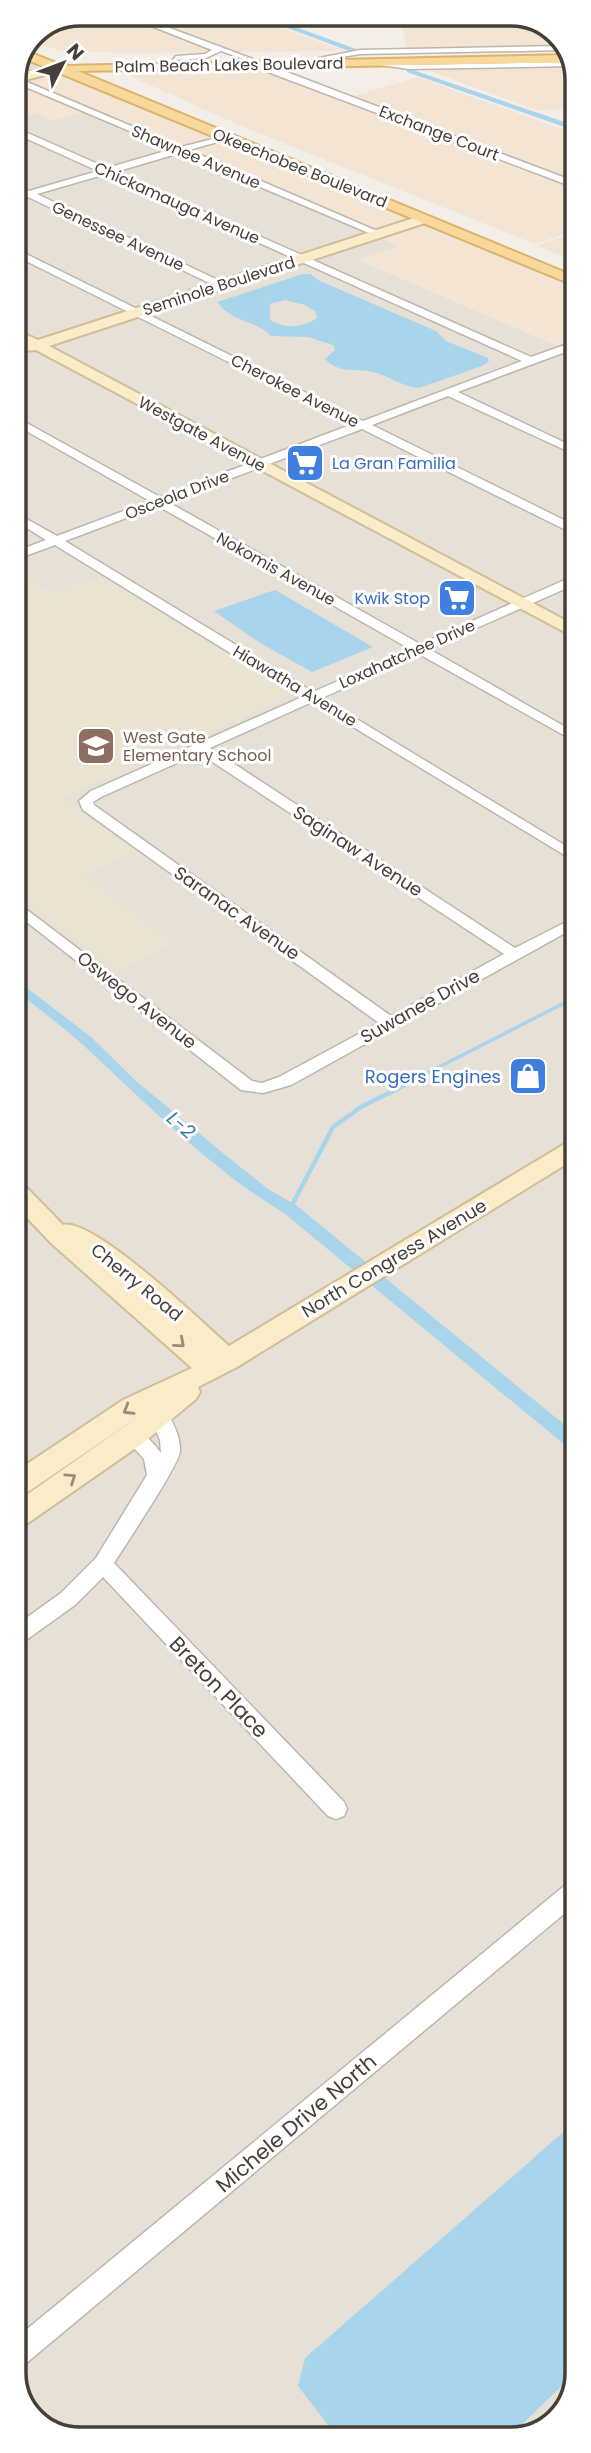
<svg xmlns="http://www.w3.org/2000/svg" width="591" height="2453" viewBox="0 0 591 2453" font-family="Poppins,sans-serif">
<style>
.residential{fill:#e6e0d6}
.commercial{fill:#f3e4d4}
.education{fill:#ebe3d2}
.water{fill:#a8d4ec;fill-rule:evenodd}
.lines{fill:none;stroke-linecap:round;stroke-linejoin:round}
.stream-far1{stroke:#a8d4ec;stroke-width:3.5}
.stream{stroke:#a8d4ec;stroke-width:4.5}
.canal{fill:#a8d4ec;fill-rule:evenodd}
.street-casing{stroke:#beb6ab;stroke-width:3}
.secondary-casing{stroke:#d0be9a;stroke-width:4}
.primary-casing{stroke:#dcb46c;stroke-width:4}
.street{fill:#fff;fill-rule:evenodd}
.secondary{fill:#fbecc9;fill-rule:evenodd}
.primary{fill:#f8d89b;fill-rule:evenodd}
.oneway{stroke:#978d79}
.labels{text-anchor:middle;dominant-baseline:central;stroke-width:6;stroke-linejoin:round;paint-order:stroke}
.far-street-label{font-size:16px;fill:#463f37;stroke:#fff}
.far-shop-label{font-size:16px;fill:#366cbe;stroke:#fff;text-anchor:start}
.far-education-label{font-size:16px;fill:#785e54;stroke:#fff;text-anchor:start}
.street-label{font-size:18px;fill:#463f37;stroke:#fff}
.shop-label{font-size:18px;fill:#366cbe;stroke:#fff;text-anchor:end}
.water-label{font-size:19px;font-style:italic;fill:#347ba3;stroke:#fff}
.near-street-label{font-size:21px;fill:#463f37;stroke:#fff}
.rim{fill:none;stroke:#463f37;stroke-width:3.5}
</style>
<rect width="100%" height="100%" fill="#f3efe8"/>
<path class="residential" d="M26,51L576,279L577,2373L561,2416L523,2438H72L34,2420L15,2385L14,80Z"/>
<path class="commercial" d="M80,14H243L345,51L123,53L61,51L30,41L34,33Z
M398,14L519,15L555,31L567,51L415,54L406,46Z
M576,67V109L535,110L427,70Z
M260,68L576,188V230L535,244L246,128L132,77L133,73L146,70Z
M53,73L216,138L172,150L82,113L53,121L35,113L14,119V83Z
M418,77L576,134V182L350,97Z
M225,141L576,287V338L557,346L358,260L398,246L183,153Z
M576,232V261L537,246Z"/>
<path class="education" d="M14,569L55,595L100,576L293,695L62,798L135,850L82,876L172,944L118,971L14,892Z"/>
<path class="water" d="M303,274H310L320,281L436,331L446,341L488,358L489,361L482,366L419,388C404,387 392,378 377,373C358,367 340,375 325,359L335,350L333,345L308,337L271,336C257,320 232,323 217,302ZM285,300L305,305L315,311L317,318C302,328 285,329 270,320V304Z
M275,590L373,647L312,672L257,641L214,611Z
M577,2120V2371L508,2438H338L298,2386L305,2358Z"/>
<g class="lines">
<path class="stream-far1" d="M402,1086L576,997"/>
<path class="stream" d="M290,1209L333,1127L361,1107L405,1085"/>
<path class="canal" d="M250,14H260L356,49L349,51Z
M407,68L576,126V131L407,72Z
M14,978L91,1037L137,1082L229,1158L268,1189L296,1205L577,1435V1451L571,1450L284,1213C209,1168 146,1103 82,1044C60,1025 37,1007 14,989Z"/>
<defs>
<path id="street" d="M121,14H132L253,59L249,61L221,51L206,58L173,60L176,56L205,54L212,50Z
M563,46L566,50L360,54L323,60L319,58L360,50Z
M376,60L409,65L572,62L575,66L409,69L373,64Z
M263,63L576,182V188L268,72L259,65Z
M15,77L181,147L228,135V139L189,150L384,234L376,236L180,153L115,172L531,357L576,341V348L458,392L576,448V455L448,396L372,425L576,526V535L362,429L168,502L420,644L576,575V584L429,649L576,733V742L419,654L322,698L576,852V862L312,702L210,748L515,948L576,917V927L291,1085L263,1093L241,1090L14,912V900L252,1081L262,1083L279,1077L379,1023L83,810L79,801L91,791L302,697L55,545L14,560V552L46,540L14,520V512L57,536L150,501L14,424V416L160,497L353,424L14,255V248L363,421L522,361L106,174L37,194L224,283V287H218L28,197H21L20,194L14,190V184L29,191L98,171L14,133V127L107,168L172,149L14,82ZM158,506L410,649L313,692L65,541ZM199,753L504,954L391,1016L94,805L93,802L101,797Z
M159,1408L166,1410C172,1421 181,1437 180,1451C180,1464 126,1544 114,1563L344,1802L347,1809L344,1816L336,1819L328,1816L103,1577L75,1605L22,1643L15,1646V1626L61,1593L96,1558L147,1475L144,1459L123,1436L126,1431C141,1426 152,1442 161,1453L160,1440L149,1415L152,1410Z
M577,1879V1903L24,2365L15,2369V2339L569,1882Z"/>
<path id="secondary" d="M60,65L66,68L64,70L14,83L16,76Z
M423,215L429,219L428,222L49,346L576,626V638L36,350L23,351L21,348L25,344L14,339V329L38,340Z
M576,1140V1158L237,1367L198,1387L200,1392L196,1399L143,1443L25,1525L15,1528V1503L142,1414L25,1494L15,1497V1472L123,1400L192,1368L51,1243L15,1205V1183L24,1185L63,1225C93,1217 203,1323 229,1346L568,1142Z"/>
<path id="primary" d="M26,51L64,66L569,55L573,62L78,71L576,277V286L23,58Z"/>
</defs>
<use href="#street" class="street-casing"/>
<use href="#secondary" class="secondary-casing"/>
<use href="#primary" class="primary-casing"/>
<use href="#street" class="street"/>
<use href="#secondary" class="secondary"/>
<use href="#primary" class="primary"/>
</g>
<defs><path id="oneway-chevron" d="M-2-3.5L2.5 0L-2 3.5" fill="none" stroke-width="1.6" stroke-linecap="round" stroke-linejoin="round" transform="scale(1.75)"/></defs>
<g class="oneway">
<use href="#oneway-chevron" transform="translate(180 1343) rotate(41)"/>
<use href="#oneway-chevron" transform="translate(128 1410) rotate(149)"/>
<use href="#oneway-chevron" transform="translate(71 1478) rotate(-34)"/>
</g>
<defs>
<symbol id="supermarket-square" viewBox="-11 -11 22 22"><rect x="-9" y="-9" width="18" height="18" rx="4" fill="#3f7fe0" stroke="#fff"/><path d="M-6-5.5h2.5l.6 2H6L4.5 2H-2.5L-4.4-4H-6ZM-1.5 3.2a1.3 1.3 0 1 0 .1 0ZM3 3.2a1.3 1.3 0 1 0 .1 0Z" fill="#fff"/></symbol>
<symbol id="school-square" viewBox="-11 -11 22 22"><rect x="-9" y="-9" width="18" height="18" rx="4" fill="#8d6e63" stroke="#fff"/><path d="M0-5L7-2L0 1L-7-2ZM-4 1L0 2.5L4 1V4Q0 6-4 4Z" fill="#fff"/></symbol>
<symbol id="shop-square" viewBox="-11 -11 22 22"><rect x="-9" y="-9" width="18" height="18" rx="4" fill="#3f7fe0" stroke="#fff"/><path d="M-5-2.5h2.3a2.7 3.5 0 0 1 5.4 0H5L5.5 6h-11ZM-1.5-2.5h3a1.5 2.3 0 0 0-3 0Z" fill="#fff"/></symbol>
</defs>
<g fill-rule="evenodd">
<use href="#supermarket-square" x="283" y="441" width="44" height="44"/>
<use href="#supermarket-square" x="435" y="576" width="44" height="44"/>
<use href="#school-square" x="74" y="724" width="44" height="44"/>
<use href="#shop-square" x="506" y="1054" width="44" height="44"/>
</g>
<g class="labels">
<g class="far-street-label">
<text transform="translate(229 65) rotate(-1)">Palm Beach Lakes Boulevard</text>
<text transform="translate(439 133) rotate(21)">Exchange Court</text>
<text transform="translate(196 157) rotate(23)">Shawnee Avenue</text>
<text transform="translate(300 168) rotate(22)">Okeechobee Boulevard</text>
<text transform="translate(177 203) rotate(24)">Chickamauga Avenue</text>
<text transform="translate(118 236) rotate(25)">Genessee Avenue</text>
<text transform="translate(219 286) rotate(-18)">Seminole Boulevard</text>
<text transform="translate(295 391) rotate(27)">Cherokee Avenue</text>
<text transform="translate(202 434) rotate(28)">Westgate Avenue</text>
<text transform="translate(177 495) rotate(-21)">Osceola Drive</text>
<text transform="translate(276 569) rotate(29)">Nokomis Avenue</text>
<text transform="translate(407 654) rotate(-24)">Loxahatchee Drive</text>
<text transform="translate(295 686) rotate(31)">Hiawatha Avenue</text>
</g>
<g class="far-shop-label">
<text x="332" y="463">La Gran Familia</text>
<text x="430" y="598" text-anchor="end">Kwik Stop</text>
</g>
<g class="far-education-label">
<text x="123" y="737">West Gate<tspan x="123" dy="18">Elementary School</tspan></text>
</g>
<g class="street-label">
<text transform="translate(358 851) rotate(33)">Saginaw Avenue</text>
<text transform="translate(237 913) rotate(35)">Saranac Avenue</text>
<text transform="translate(137 1000) rotate(38)">Oswego Avenue</text>
<text transform="translate(420 1006) rotate(-29)">Suwanee Drive</text>
<text transform="translate(394 1258) rotate(-31)">North Congress Avenue</text>
<text transform="translate(137 1282) rotate(39)">Cherry Road</text>
</g>
<g class="shop-label">
<text x="501" y="1076">Rogers Engines</text>
</g>
<g class="water-label">
<text transform="translate(181 1125) rotate(41)">L-2</text>
</g>
<g class="near-street-label">
<text transform="translate(219 1687) rotate(46)">Breton Place</text>
<text transform="translate(296 2123) rotate(-40)">Michele Drive North</text>
</g>
</g>
<path d="M0 0H591V2453H0ZM80 26H511A54 54 0 0 1 565 80V2373A54 54 0 0 1 511 2427H80A54 54 0 0 1 26 2373V80A54 54 0 0 1 80 26Z" fill="#fff" fill-rule="evenodd"/>
<path class="rim" d="M80 26H511A54 54 0 0 1 565 80V2373A54 54 0 0 1 511 2427H80A54 54 0 0 1 26 2373V80A54 54 0 0 1 80 26Z"/>
<g transform="translate(63 63) rotate(48)" stroke="#ffffff" stroke-width="5" paint-order="stroke">
<path d="M0-5L12 26L0 18L-12 26Z" fill="#463f37"/>
<text y="-10" font-size="19" font-weight="bold" text-anchor="middle" fill="#463f37">N</text>
</g>
</svg>
